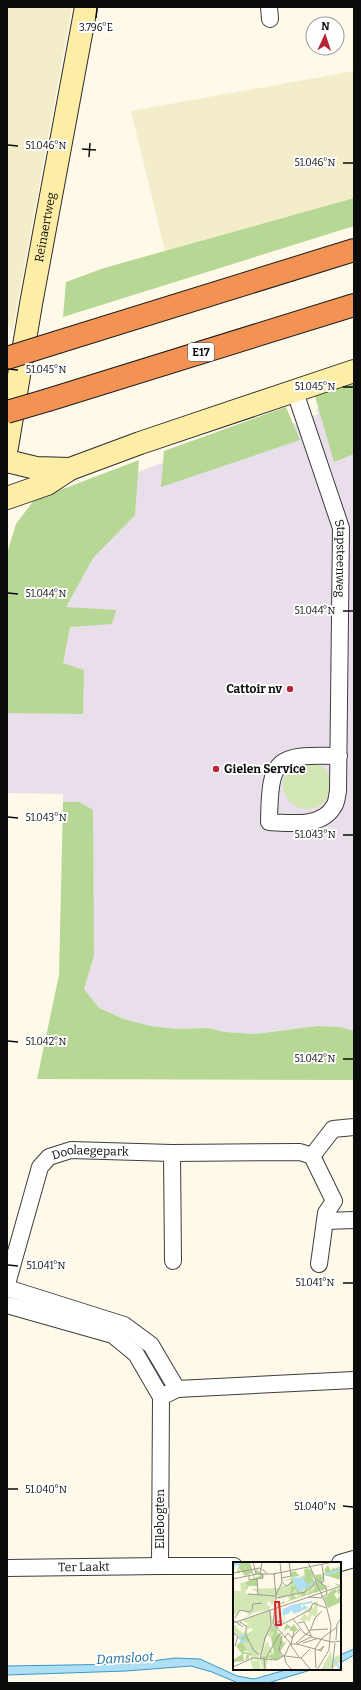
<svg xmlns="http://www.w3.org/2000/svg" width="361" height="1690" viewBox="0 0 361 1690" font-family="Bitter,serif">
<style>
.industrial{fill:#e8dfea}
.farmland{fill:#f3edca}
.green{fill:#d2e7b4}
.forest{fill:#b7d894}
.water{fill:#afdff5;stroke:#3799cb}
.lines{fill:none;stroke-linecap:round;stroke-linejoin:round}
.street-casing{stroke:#3e3e3e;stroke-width:18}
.secondary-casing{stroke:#2d2d2d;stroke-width:24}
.highway-casing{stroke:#1c1c1c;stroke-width:24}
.street{stroke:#fff;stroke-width:16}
.secondary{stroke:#feeea5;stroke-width:22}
.highway{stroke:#f29253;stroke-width:22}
.highway-bridge-casing{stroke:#1c1c1c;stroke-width:24;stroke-linecap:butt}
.highway-bridge{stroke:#f29253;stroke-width:22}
.ticks{fill:none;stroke:#0b0b0b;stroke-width:1.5}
.poi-dot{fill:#b82636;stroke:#fff;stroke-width:1.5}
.labels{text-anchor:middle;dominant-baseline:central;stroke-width:4;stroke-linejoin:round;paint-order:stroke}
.shield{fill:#fff;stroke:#545454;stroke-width:1}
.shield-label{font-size:11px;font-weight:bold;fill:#0b0b0b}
.street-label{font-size:12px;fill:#0b0b0b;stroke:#fff}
.poi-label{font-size:12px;font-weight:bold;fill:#0b0b0b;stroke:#fff;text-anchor:end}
.water-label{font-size:13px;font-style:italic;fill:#176999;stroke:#fff}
.inset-river{fill:none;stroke:#afdff5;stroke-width:2}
.inset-road{fill:none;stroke:#9d9a90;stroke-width:1}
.view{fill:#d62828;fill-opacity:0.15;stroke:#d62828;stroke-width:2}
.inset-edge{fill:none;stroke:#0b0b0b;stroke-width:2}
.ticks-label{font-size:10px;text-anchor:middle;fill:#0b0b0b;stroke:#fff;stroke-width:4;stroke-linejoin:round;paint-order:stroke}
</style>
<rect width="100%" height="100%" fill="#fff9e9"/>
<path class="industrial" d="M354,396V1031L340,1027L317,1026L255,1034L225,1032L208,1028L177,1029L149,1026L124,1019L99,1008L84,989L94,956L79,802H63V794L7,793V604L56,501L250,432L292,424L318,414L316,409Z"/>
<path class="farmland" d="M7,7H72L12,333L7,320Z
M354,71V198L165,251L131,111Z"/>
<path class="green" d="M283 785a24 24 0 1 1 48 0a24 24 0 1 1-48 0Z"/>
<path class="forest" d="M354,198V226L63,317L66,282L104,268Z
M354,379V454L334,462L314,393Z
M286,407L300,440L161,487L164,451Z
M139,460L135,515L93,558L66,607L116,610L112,624L70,627L63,663L84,670L83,714L7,713V553L16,524L34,500Z
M63,802H79L93,810L94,956L84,989L99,1008L124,1019L150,1026L177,1029L208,1028L225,1032L255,1034L317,1026L340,1027L354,1031V1080L37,1079L59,975Z"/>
<path class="water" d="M354,1649V1655L340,1663V1655Z
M175,1658L200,1659L237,1676L254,1679L289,1669H314L268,1683H238L212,1672L191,1666L126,1671L7,1675V1666L128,1664Z"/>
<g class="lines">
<defs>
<g id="street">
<path d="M269,7L270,19"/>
<path id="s1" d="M295,392L341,528L338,791C337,795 337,802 334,806C322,828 290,823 269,822C270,758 275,754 339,756"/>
<path d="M172,1153L173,1261"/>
<path d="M312,1156L333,1129L354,1127"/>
<path d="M325,1221L354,1220"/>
<path id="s2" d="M7,1284L40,1167L49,1157L71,1150L172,1153L300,1152L312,1156L334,1201L326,1213L319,1264"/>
<path d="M7,1288L124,1325L151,1345L177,1389"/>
<path d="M7,1305L113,1335L136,1354L161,1397L160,1566H234"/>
<path d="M167,1394L177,1389L354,1380"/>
<path d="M340,1563L354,1559"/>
<path id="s3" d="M7,1568L160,1566"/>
</g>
<g id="secondary">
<path id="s4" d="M7,447L31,304L86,7"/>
<path d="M7,461L36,468L70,469"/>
<path d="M7,498L47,484L70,469L140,443L354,371"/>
</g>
<path id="highway" d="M58,342L354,250
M48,400L354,305"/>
</defs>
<use href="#street" class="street-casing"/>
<use href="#secondary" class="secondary-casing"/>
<use href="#highway" class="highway-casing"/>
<use href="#street" class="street"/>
<use href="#secondary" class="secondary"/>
<use href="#highway" class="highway"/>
<defs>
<path id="highway-bridge" d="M7,358L58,342
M7,412L48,400"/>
</defs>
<use href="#highway-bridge" class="highway-bridge-casing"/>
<use href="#highway-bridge" class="highway-bridge"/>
</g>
<path class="ticks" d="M96,18L97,8M8,145L18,146M82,149L96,150M89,157L90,143M343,163H353M8,369L18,370M343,387H353M8,593L18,594M343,611H353M8,817L18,818M343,835H353M8,1041L18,1042M343,1059H353M8,1265L18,1266M343,1283H353M8,1489H18M343,1506L353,1507"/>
<g class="poi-dot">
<circle cx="290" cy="689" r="4"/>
<circle cx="216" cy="769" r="4"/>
</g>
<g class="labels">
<rect class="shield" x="188" y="343" width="26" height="18" rx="3"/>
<g class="shield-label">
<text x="201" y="352">E17</text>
</g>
<g class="street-label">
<text stroke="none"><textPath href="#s4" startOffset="223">Reinaertweg</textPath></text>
<text stroke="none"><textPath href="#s1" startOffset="174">Stapsteenweg</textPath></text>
<text stroke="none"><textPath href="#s2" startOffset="177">Doolaegepark</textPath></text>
<text transform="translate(160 1519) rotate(-90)">Ellebogten</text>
<text stroke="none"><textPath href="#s3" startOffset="77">Ter Laakt</textPath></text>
</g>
<g class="poi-label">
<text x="282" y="689">Cattoir nv</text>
<text x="224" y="769" text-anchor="start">Gielen Service</text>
</g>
<g class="water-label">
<text transform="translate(125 1658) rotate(-3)">Damsloot</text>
</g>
</g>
<g transform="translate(233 1562)">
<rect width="108" height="108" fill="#fff9e9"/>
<path d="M73,7L78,10L81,15L82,25L84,22L82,17L86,26L82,27L84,30L57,39L64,36V33H58V37L56,38L55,34L46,37L43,33L39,44L36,38L34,43L38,44L36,48L42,46L41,51V47L37,49L41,63L37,68L41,69L39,74L42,76L41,78L34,73L30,88L34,79L40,91L42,88L46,92L42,91L41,95L37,94V88L34,95L42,98L39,97L38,103V97L35,96L33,108H30L27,98L30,89L27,93L25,85L26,96H19L20,99L26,97L28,108H20L17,97L20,91L16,90L14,93L15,89L6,86L14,88L10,81L15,78L13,72L7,74L0,71V62L3,64L7,62L3,65L10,71L13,68V72L20,68L18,66L14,68L13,63L16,62L10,59L7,62L4,60L35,48L20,51L15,54L12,56L16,52L8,47L4,53L0,51L2,41L0,29H8L7,21L11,20L16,23L12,31L22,33L25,30L17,27L46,26L49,22L50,24L55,23L59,17L62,26L59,24L60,27L57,29L60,30L62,27L63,29L78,22L67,14L72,13V18L76,17L79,22L73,25L69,30H74L69,35L75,33L74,28L81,23L78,11L72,10ZM85,39L84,55L79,53L76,60L74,57L72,60L67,58L71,52L76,55L74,50L78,55L75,49L67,52L79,44L81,47V40ZM98,89L99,97L105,93L107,95L108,91V99L98,108H88Z" fill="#d2e7b4"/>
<path d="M7,0H17L22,16L28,13L23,12V7L31,13L30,16H24L25,24H16L14,27H13L15,23L11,21L21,16L19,11L12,14L6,6L7,11H4ZM95,3L98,9L100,5L101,7L108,4V18L91,13L89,22L98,25L105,24L101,21L108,23L99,25H95L91,23L94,27L88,29L78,5L82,13L88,12L89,16L90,10L93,12L91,8ZM77,5L81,15L79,12L81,23L74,27L73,32L82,27V17L87,29L81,31L80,28L79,31L68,35V28L70,31L73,25L66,28V32L62,27L59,32L64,36L43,44L51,39L50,36L52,41L58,37V22L62,26L60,20L57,21L59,17L50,20L58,16V10L62,9L67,14L59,15L65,28L74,22L67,15L72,16L71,7L75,6L78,9ZM108,25L106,33L104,30L101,32L104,37L108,33V40L95,46L91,36L98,29L102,27L105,30L104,27ZM54,62L58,65L61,62L65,68L60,71V69H56L58,67L55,66L48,72V77L51,81L54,79L47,90L49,95L43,98L34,95L32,100V97H27L29,94L33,95L37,88L39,92L37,90L35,93H41L38,76L41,70L37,69L38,65L41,63L44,66L45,73L51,69L52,66L49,68ZM13,72L15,79L10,81L14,88L10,90L20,91L18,94L20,95L16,93V97L12,98L14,92H10L11,99L1,100L0,98L9,92L3,84L8,79L5,75Z" fill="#b7d894"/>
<path d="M59,15L70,16L74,22L65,28ZM61,42L68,43V47L71,43L75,46L61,52L58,48L57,51L52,53V56L50,61L46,63H42L41,66L39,67L41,63L49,61L52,54L49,52L50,47Z" fill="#afdff5"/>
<path class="inset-river" d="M0,8L2,2L6,3L7,0M92,13L108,8M69,30L68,27L80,21M63,43L79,40M12,73L6,75L9,80L13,78M101,98L108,108"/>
<path class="inset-road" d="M20,0L23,12M75,0L93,43L98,63L96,88L84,108M0,11L27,6L34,11M27,12L29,0M40,12L100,0M41,12L43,35L40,61L58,82M16,14V18L30,16L29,12M24,16L25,32M49,16L58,14L56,0M0,17L24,12H42M49,20L53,24L60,20M88,21L91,19L89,3M72,30L81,23V19M15,32L43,34M43,33L49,20L47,0M75,35L88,36L94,32L93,25L83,17M43,36L72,30M80,41L93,46M2,56L7,48L16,50L19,48L20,42L29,41M60,57L72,72L78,74M0,58L10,65M42,58L45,61L49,58L45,59M7,60L13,64V73L21,89L27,93M0,61L108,24M65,61L71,60L79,75M44,65L77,48L80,41M77,69L82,56L89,49M1,72L5,74L2,84M49,74L46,88L50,94M51,76L55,71L59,76M59,76L68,66M88,77L104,65M103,78L104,62L108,57M63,81L78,68L95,67M70,81L86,76M57,82L66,95M58,82H64L78,75L99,80L108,79M58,82L61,70M64,82L82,87L89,76M86,88L91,84L88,89M51,93L53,101L59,108M52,94L68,96M31,96L32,108M33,96L47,71M68,96L78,108M68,96L77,87M27,97L32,76L38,63L37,49M0,105L20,96L44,98L52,93L57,82M83,106L82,87L89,89M99,108L102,81"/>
<path class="view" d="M42,40H46L48,63H43Z"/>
<rect width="108" height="108" class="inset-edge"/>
</g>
<g class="ticks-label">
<text x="96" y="31">3.796°E</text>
<text x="46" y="149">51.046°N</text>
<text x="315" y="166">51.046°N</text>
<text x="46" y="373">51.045°N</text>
<text x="315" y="390">51.045°N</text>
<text x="46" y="597">51.044°N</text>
<text x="315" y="614">51.044°N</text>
<text x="46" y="821">51.043°N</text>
<text x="315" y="838">51.043°N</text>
<text x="46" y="1045">51.042°N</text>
<text x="315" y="1062">51.042°N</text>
<text x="46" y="1269">51.041°N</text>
<text x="315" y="1286">51.041°N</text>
<text x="46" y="1493">51.040°N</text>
<text x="315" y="1510">51.040°N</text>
</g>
<rect width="361" height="1690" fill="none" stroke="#0b0b0b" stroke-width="16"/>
<g transform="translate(325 36) rotate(3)"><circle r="19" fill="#ffffff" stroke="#9d9d9d"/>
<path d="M0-3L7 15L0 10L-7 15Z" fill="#b82636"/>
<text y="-6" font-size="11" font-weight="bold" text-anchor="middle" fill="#0b0b0b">N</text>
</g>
</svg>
